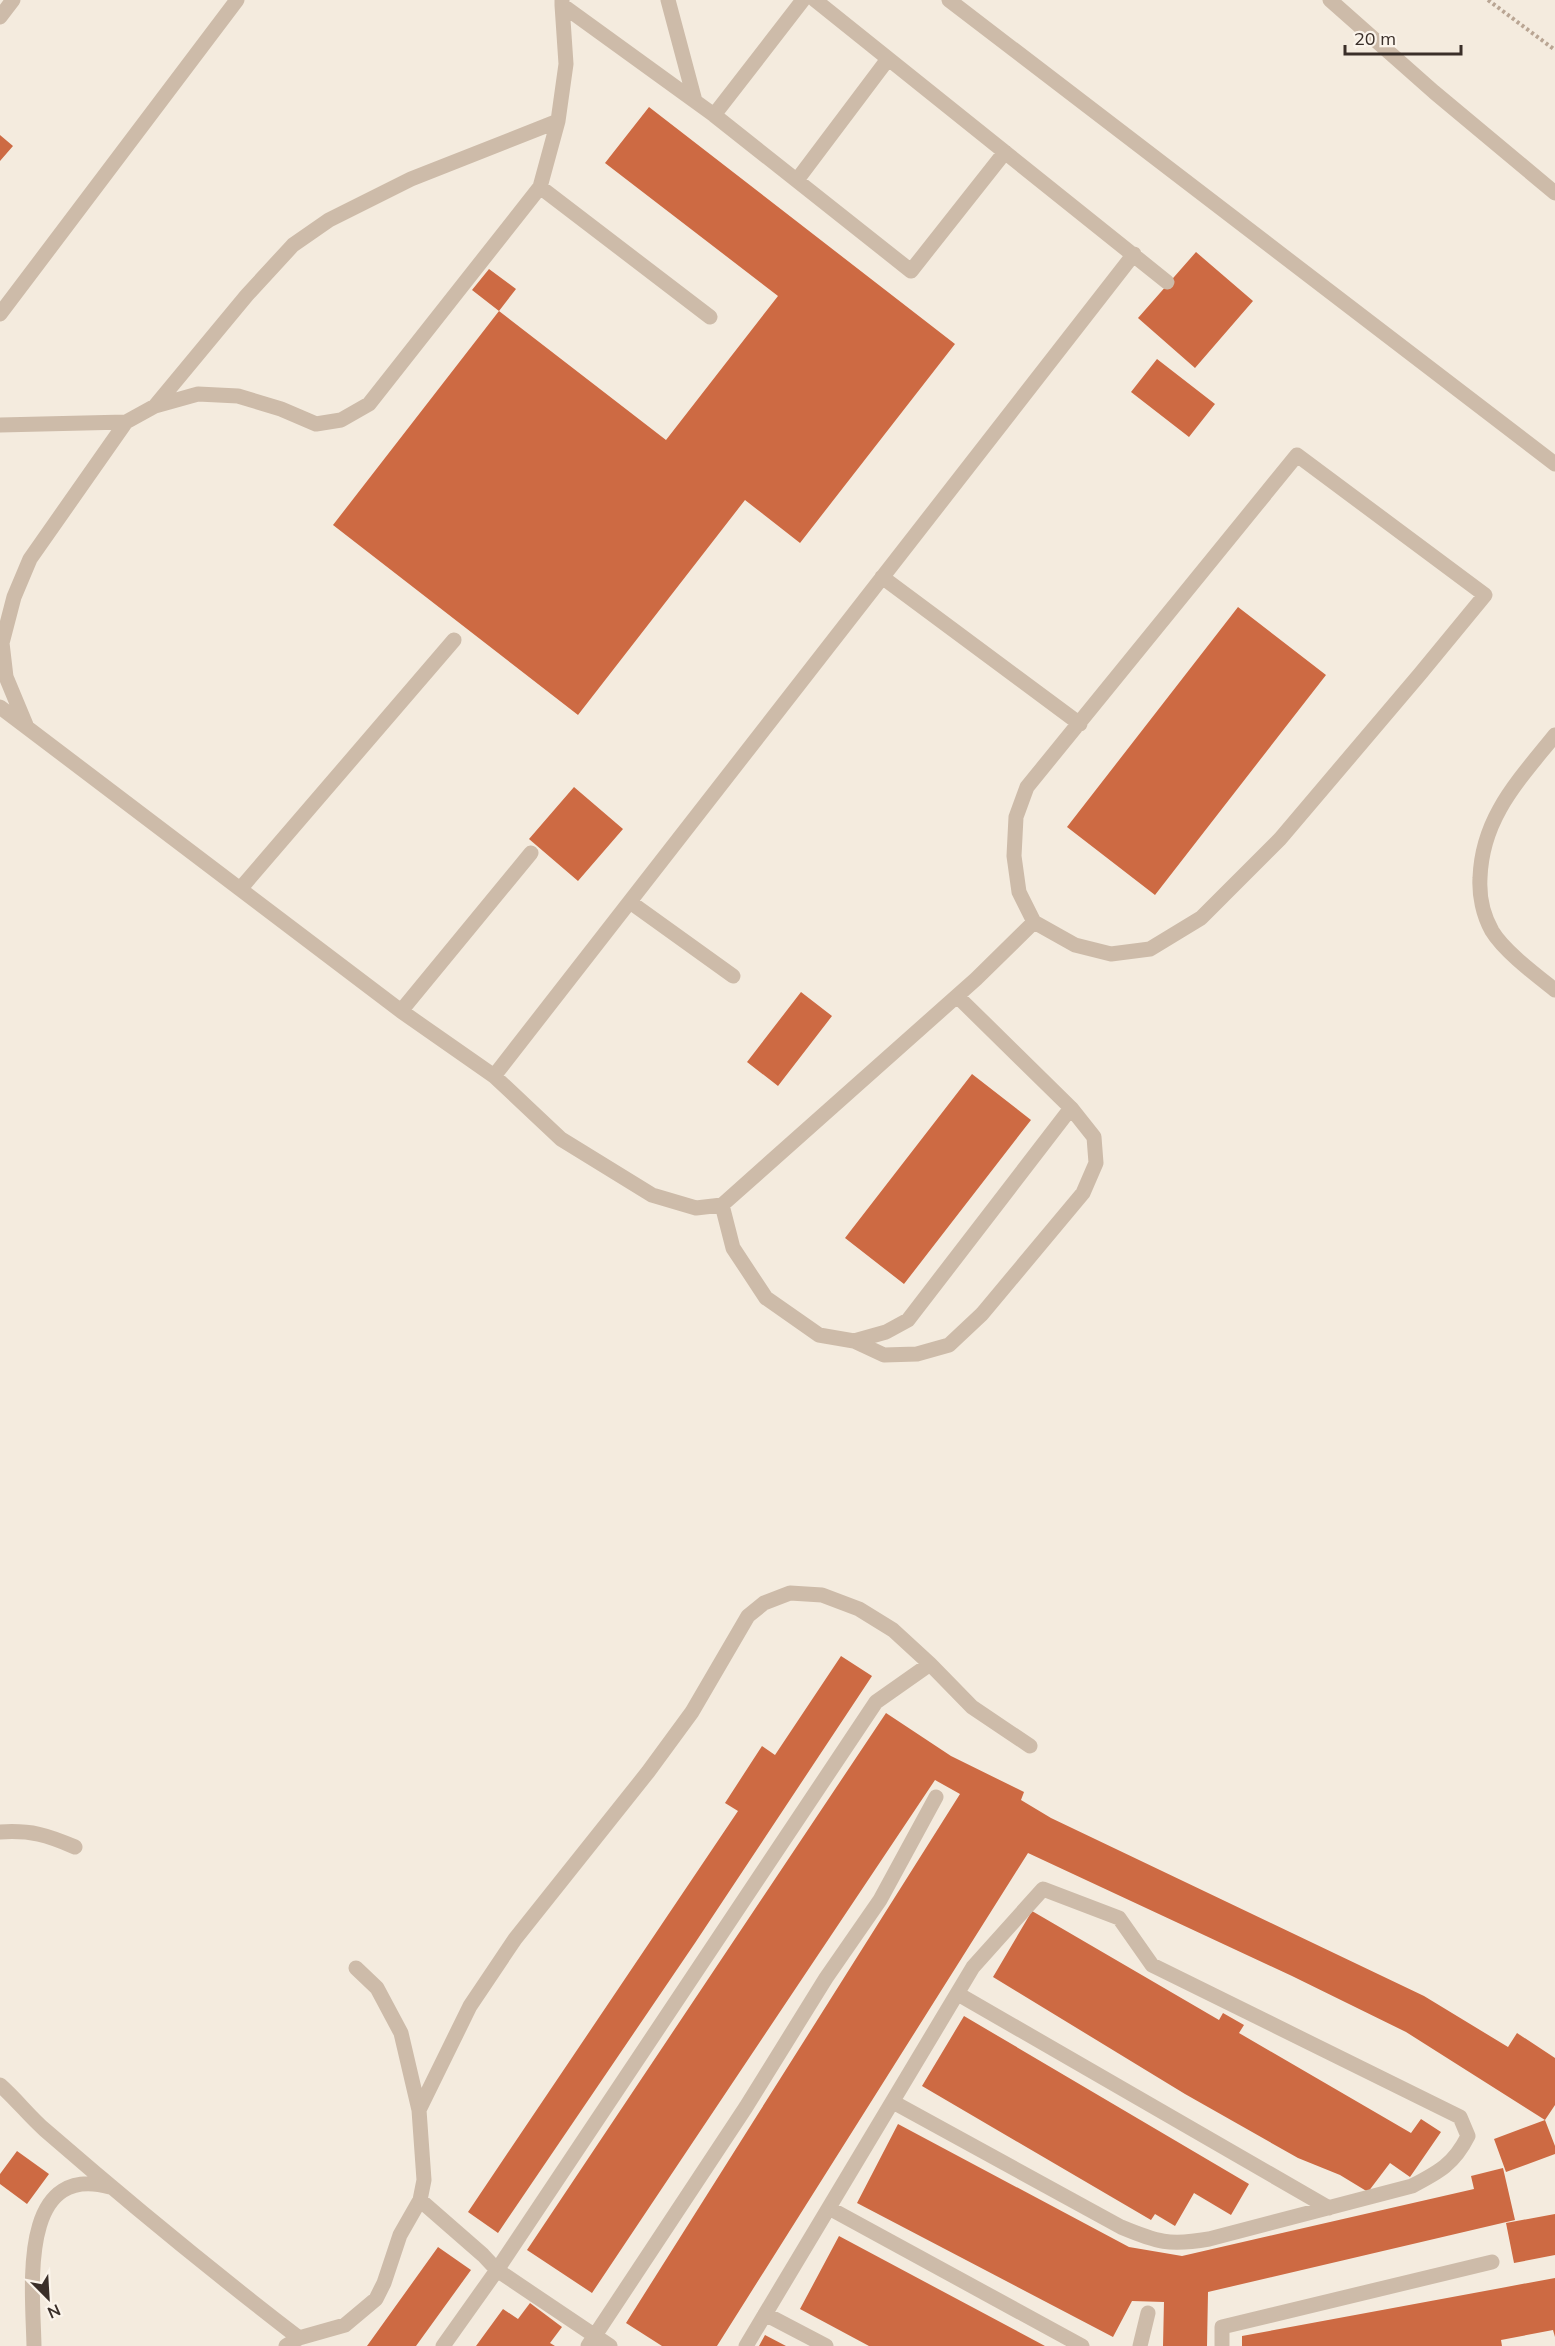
<svg xmlns="http://www.w3.org/2000/svg" width="1555" height="2346" viewBox="0 0 1555 2346" font-family="Mulish,sans-serif">
<style>
.building{fill:#cd6a43}
.lines{fill:none;stroke-linecap:round;stroke-linejoin:round}
.path{stroke:#b9a593;stroke-width:4;stroke-dasharray:3 3;stroke-linecap:butt}
.service{stroke:#cdbba9;stroke-width:15}
</style>
<rect width="100%" height="100%" fill="#f4ebde"/>
<path class="building" d="M649,107L955,344L800,543L745,500L578,715L333,525L499,311L666,440L778,296L605,163Z
M0,135L13,146L0,161Z
M1196,252L1253,301L1195,368L1138,318Z
M489,269L516,289L499,311L472,290Z
M1157,359L1215,404L1189,437L1131,392Z
M1238,607L1326,675L1155,895L1067,827Z
M574,787L623,829L578,881L529,839Z
M801,992L832,1016L778,1086L747,1062Z
M972,1074L1031,1120L904,1284L845,1238Z
M841,1656L872,1676L695,1943L498,2233L468,2212L738,1811L725,1803L762,1746L775,1755Z
M886,1713L951,1756L1024,1792L1021,1800L1051,1818L1424,1996L1508,2047L1517,2033L1555,2058V2105L1545,2120L1406,2032L1292,1976L1028,1853L717,2346H662L626,2323L960,1794L935,1780L592,2293L527,2250Z
M1032,1911L1219,2020L1223,2013L1244,2025L1239,2033L1411,2133L1421,2119L1441,2132L1410,2177L1390,2163L1368,2192L1340,2175L1298,2158L1185,2094L993,1977Z
M964,2016L1249,2184L1231,2215L1194,2193L1175,2226L1155,2214L1151,2220L922,2086Z
M1545,2120L1555,2146V2154L1506,2172L1494,2139Z
M898,2124L1129,2247L1182,2256L1474,2189L1471,2176L1503,2168L1515,2220L1208,2292L1207,2346H1163L1164,2302L1132,2301L1113,2337L857,2203Z
M17,2151L49,2174L27,2204L0,2184V2174Z
M1555,2214V2255L1514,2263L1506,2223Z
M839,2236L1045,2346H869L800,2309Z
M438,2247L471,2270L416,2346H367Z
M1555,2278V2337L1553,2330L1501,2340L1502,2346H1242V2336Z
M530,2303L562,2327L550,2343L555,2346H476L503,2309L518,2319Z
M765,2335L786,2346H759Z"/>
<g class="lines">
<path class="path" d="M1488,0L1555,50"/>
<path class="service" d="M562,0V5L714,115L911,271L1005,152
M668,0L695,101
M815,0L1167,282
M949,0L1555,464
M1330,0L1434,92L1555,193
M0,17L13,0
M714,115L803,0
M797,180L888,59
M540,187L710,317
M0,314L237,0
M155,406L247,295L293,245L329,220L411,179L558,121
M0,425L126,422
M1297,455L1485,595L1420,674L1280,839L1201,918L1150,949L1111,954L1075,945L1034,922L1019,892L1014,856L1016,817L1027,787Z
M882,577L1080,724
M0,707L401,1011L494,1076L561,1139L652,1195L696,1208L722,1205L976,979L1034,922
M26,725L6,677L2,643L14,597L30,559L126,422L155,406L198,394L238,396L281,409L316,424L341,420L369,404L540,187L558,121L566,64L562,5
M1555,735C1519,780 1482,817 1480,878C1479,895 1483,915 1492,931C1504,951 1536,975 1555,990
M241,888L454,640
M630,902L733,976
M401,1011L531,853
M494,1076L1134,254
M722,1205L733,1248L766,1298L819,1335L854,1341L886,1332L908,1320L1071,1108
M854,1341L884,1355L917,1354L949,1345L982,1314L1083,1193L1096,1163L1094,1137L1071,1108L957,996
M0,1832C31,1830 47,1835 75,1847
M958,1994L1329,2208
M0,2085C16,2099 29,2116 45,2130C128,2202 212,2271 299,2338
M419,2110L470,2006L515,1939L648,1772L692,1712L748,1616L764,1603L790,1593L822,1595L859,1609L893,1630L930,1664L972,1707L1030,1746
M420,2200L483,2255L497,2270L610,2346
M829,2208L1082,2346
M765,2314L826,2346
M34,2346C33,2291 17,2162 110,2187
M286,2346L299,2338L345,2325L376,2299L384,2283L400,2235L420,2200L424,2180L419,2110L401,2033L377,1988L356,1968
M443,2346L497,2270L876,1702L930,1664
M588,2346L746,2107L826,1978L880,1900L936,1797
M746,2346L973,1967L1043,1889L1119,1918L1152,1965L1460,2117L1468,2136C1454,2164 1439,2172 1412,2186L1209,2239C1169,2246 1157,2242 1121,2227L893,2102
M1140,2346L1148,2313
M1222,2346V2327L1492,2262"/>
</g>
<g transform="translate(48 2298) rotate(156)" stroke="#fbf4eb" stroke-width="4.5" paint-order="stroke">
<path d="M0-4.5L10 22L0 15L-10 22Z" fill="#3a2f29"/>
<text y="-9" font-size="16" font-weight="bold" text-anchor="middle" fill="#3a2f29">N</text>
</g>
<path d="M1345 45v9h116v-9" fill="none" stroke="#3a2f29" stroke-width="3"/>
<text x="1354" y="45" font-size="18" fill="#3a2f29" stroke="#fbf4eb" stroke-width="4.5" paint-order="stroke">20 m</text>
</svg>
